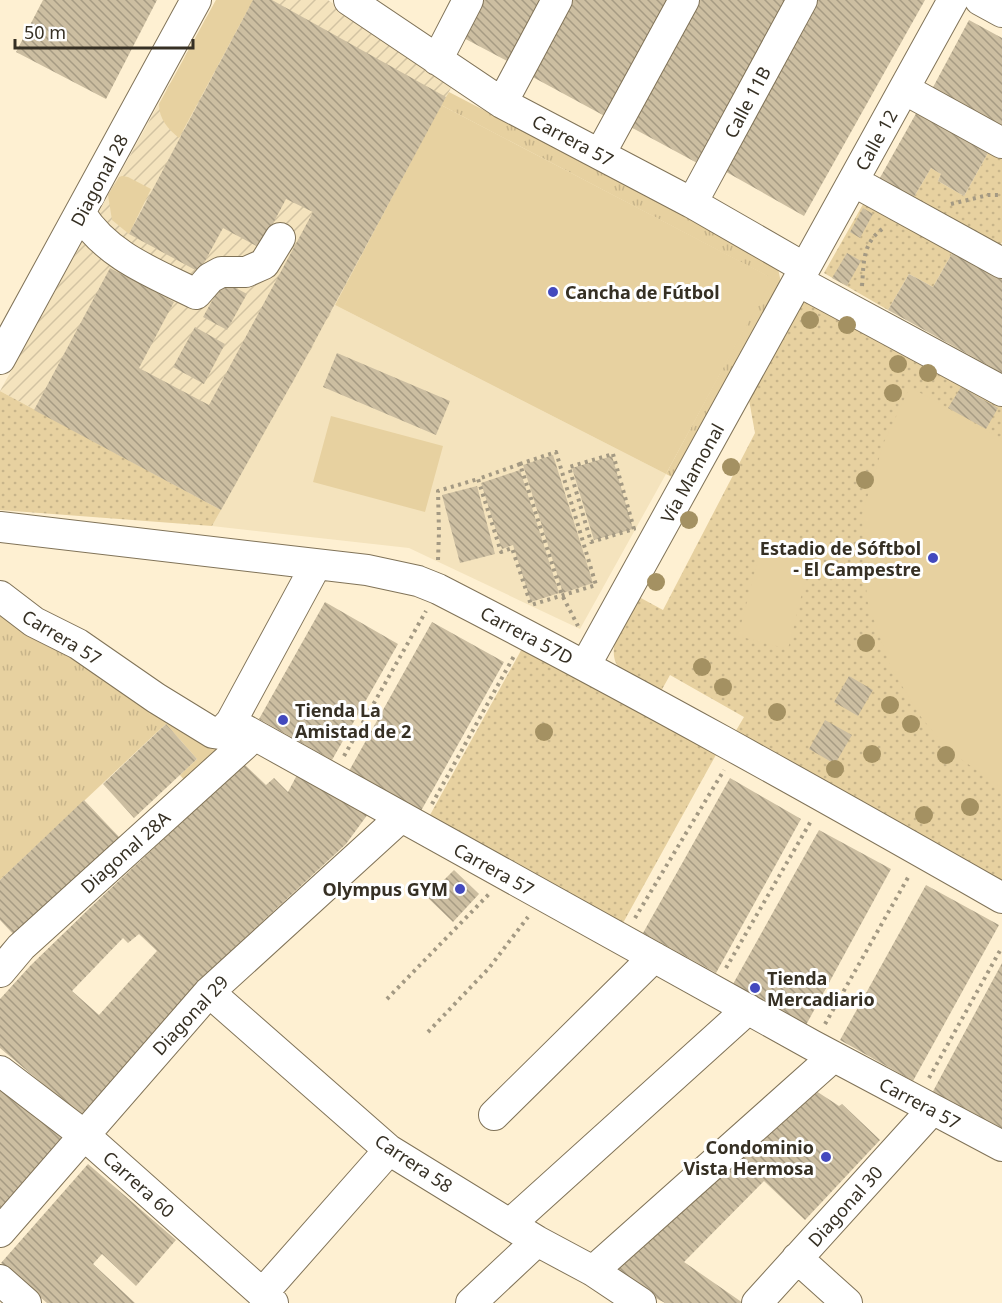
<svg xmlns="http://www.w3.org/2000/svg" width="1002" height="1303" viewBox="0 0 1002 1303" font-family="'Noto Sans',sans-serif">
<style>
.built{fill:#f4e3bd}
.industrial{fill:url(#industrial-furrows)}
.grass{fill:url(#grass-tufts)}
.park{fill:url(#park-dots)}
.garden{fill:#e7d1a0}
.building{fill:url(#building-back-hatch);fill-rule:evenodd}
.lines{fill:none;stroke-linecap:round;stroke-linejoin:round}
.minor-casing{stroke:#807358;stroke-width:32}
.path{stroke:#a39983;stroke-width:4;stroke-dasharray:3 4.5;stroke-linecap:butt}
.minor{stroke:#fff;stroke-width:30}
.tree{fill:#a49162}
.poi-dot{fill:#4349be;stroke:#fff;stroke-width:2}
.labels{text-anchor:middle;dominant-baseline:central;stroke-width:6;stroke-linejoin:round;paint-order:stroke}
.street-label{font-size:18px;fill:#363024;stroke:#fff}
.poi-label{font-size:18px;font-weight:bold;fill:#363024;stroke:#fff;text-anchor:start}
</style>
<defs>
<pattern id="industrial-furrows" width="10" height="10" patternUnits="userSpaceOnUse" patternTransform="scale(1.5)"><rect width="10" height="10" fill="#f4e3bd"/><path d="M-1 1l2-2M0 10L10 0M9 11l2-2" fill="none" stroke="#d2c3a2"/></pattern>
<pattern id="grass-tufts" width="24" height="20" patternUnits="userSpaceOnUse" patternTransform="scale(1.5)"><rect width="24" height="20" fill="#e7d1a0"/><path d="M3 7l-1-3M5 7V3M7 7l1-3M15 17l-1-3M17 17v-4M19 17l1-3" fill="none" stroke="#c7b48a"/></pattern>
<pattern id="park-dots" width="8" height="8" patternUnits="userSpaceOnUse" patternTransform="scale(1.5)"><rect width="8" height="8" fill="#e7d1a0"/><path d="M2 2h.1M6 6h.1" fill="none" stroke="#c7b48a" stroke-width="1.8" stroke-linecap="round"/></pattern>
<pattern id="building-back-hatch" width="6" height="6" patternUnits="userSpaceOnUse" patternTransform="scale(1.5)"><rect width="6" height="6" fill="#ccbea1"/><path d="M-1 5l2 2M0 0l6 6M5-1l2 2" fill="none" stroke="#a69b83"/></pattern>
</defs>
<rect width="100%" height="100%" fill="#fef0d2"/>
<path class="built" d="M335,305L666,474L580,629L409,548L212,526Z"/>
<path class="industrial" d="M216,0H328L452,86L318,337L221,510L0,391Z"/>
<path class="grass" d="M449,92L761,254L778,268L781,283L674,478L666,474L771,278L441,105Z
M0,606L170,720L0,880Z"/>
<path class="park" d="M989,151L1002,158V242L997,251L911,202L931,168L941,174L938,181L964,196Z
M866,199L954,250L933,287L909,274L888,310L824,273Z
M806,294L1002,403V881L734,734L744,717L670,675L660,693C649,687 632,681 623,672C599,651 628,618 639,597L663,610L755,433L749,400Z
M0,391L221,510L212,526L0,510Z
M524,645L717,753L623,923L430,815Z"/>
<path class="garden" d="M216,0H253L179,138C168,129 159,119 159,104Z
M441,105L772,278L666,474L335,305Z
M122,176L128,177L151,189L129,234L112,220L108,195L119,177Z
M910,387L1002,439V788L948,750L921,717L891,668L867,600L862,515L884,442Z
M331,416L443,446L425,512L313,482Z
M763,540L812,553L788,649L738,636Z
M170,720L218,751L185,781L180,775L197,759L166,724Z"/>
<path class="building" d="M43,0H157L106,99L16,52Z
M253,0H272L446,97L301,367L221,510L34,410L110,268L174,302L139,368L209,405L313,212L286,199L260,248L223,228L199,272L129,234Z
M476,0H544L511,63L458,35Z
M569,0H676L612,120L529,75Z
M696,0H789L699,164L627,125Z
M816,0H925L804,216L721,169Z
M969,20L1002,38V130L931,91Z
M918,110L989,151L964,196L938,181L941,174L931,168L911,202L877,183Z
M863,208L873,214L860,238L850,232Z
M954,250L1002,278V373L888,310L909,274L933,287Z
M847,253L861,261L847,286L832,278Z
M223,281L247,294L227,330L203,317Z
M195,327L225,344L204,384L173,367Z
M337,353L450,401L436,435L323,387Z
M961,387L998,408L986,429L948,408Z
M553,455L593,583L563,593L523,465Z
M612,456L633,529L594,540L572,468Z
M520,470L559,593L531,602L513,545L502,549L481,483Z
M477,486L495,554L460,563L442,495Z
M325,602L398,644L332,760L259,719Z
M432,622L504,662L421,811L349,771Z
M849,676L873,690L858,716L834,702Z
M825,720L852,735L835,764L809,749Z
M166,724L197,759L134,818L103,784Z
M244,764L266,785L274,778L288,792L297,775L368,814L346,844L236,946L194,988L81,1116L0,1048V999L31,965L92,906ZM139,934L157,951L99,1015L72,991L123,938L128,943Z
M730,778L801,819L716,973L643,933Z
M84,800L120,838L15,936L0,920V880Z
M819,830L891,869L806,1025L733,984Z
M454,870L479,894L453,922L427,897Z
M926,885L999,925L913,1081L840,1040Z
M1002,963V1134L931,1095Z
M0,1081L64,1135L0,1209Z
M813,1089L839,1106L842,1104L880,1140L805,1220L764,1181L684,1262L743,1303H665L608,1272Z
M88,1164L176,1240L136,1286L102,1254L93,1264L135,1303H47L1,1263Z"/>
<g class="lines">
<defs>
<path id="minor" d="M349,0L502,103L692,203L805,268
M980,0L1002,12
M437,60L468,0
M904,89L1002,143
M502,103L557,0
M600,154L684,0
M853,181L1002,263
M692,203L802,0
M81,214C107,256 154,273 196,294L210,278L221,272H246L264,264L280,238
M798,281L1002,391
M0,359L196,0
M0,527L367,570L418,581L438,589C629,687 816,792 1002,898
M0,596L34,622L78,644L156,698L213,733L220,734L231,722L316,565
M585,666L953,0
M231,722L812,1045L1002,1146
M0,972L21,947L254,736
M209,992L389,1150L537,1241L593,1271L641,1303
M0,1071L84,1135L273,1303
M494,1115L654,957
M511,1223L748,1009
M0,1232L209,992L400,818
M797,1258L847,1303
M593,1271L833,1057
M0,1280L26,1303
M262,1294L389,1150
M471,1303L537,1241
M757,1303L932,1110"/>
</defs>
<use href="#minor" class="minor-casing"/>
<path class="path" d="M951,204L988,195H1002
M862,286C864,262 862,242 885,227
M613,454L634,529L591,542L569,467Z
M520,464L478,479L501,552L512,548L531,605L596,585L556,452L520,464L562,595L578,626
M438,560L439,532L438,491L478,479
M344,756L426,611
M432,804L514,656
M635,918L724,770
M726,968L811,821
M387,999L489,894
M825,1024L910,874
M428,1032L489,968L528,917
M929,1078L1002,947"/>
<use href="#minor" class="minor"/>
</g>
<g class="tree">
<circle cx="810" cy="320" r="9"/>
<circle cx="847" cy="325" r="9"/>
<circle cx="898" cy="364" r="9"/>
<circle cx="928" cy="373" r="9"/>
<circle cx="893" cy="393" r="9"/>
<circle cx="731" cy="467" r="9"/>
<circle cx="865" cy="480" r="9"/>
<circle cx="689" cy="520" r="9"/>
<circle cx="656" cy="582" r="9"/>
<circle cx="866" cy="643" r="9"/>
<circle cx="702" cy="667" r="9"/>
<circle cx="723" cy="687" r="9"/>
<circle cx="890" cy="705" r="9"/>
<circle cx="777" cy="712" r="9"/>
<circle cx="911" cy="724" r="9"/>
<circle cx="544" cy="732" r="9"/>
<circle cx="872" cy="754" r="9"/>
<circle cx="946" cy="755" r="9"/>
<circle cx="835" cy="769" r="9"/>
<circle cx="970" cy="807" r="9"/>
<circle cx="924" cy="815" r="9"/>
</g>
<g class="poi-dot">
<circle cx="553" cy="292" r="6"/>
<circle cx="933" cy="558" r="6"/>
<circle cx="283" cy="720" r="6"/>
<circle cx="460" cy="889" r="6"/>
<circle cx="755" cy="988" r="6"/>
<circle cx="826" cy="1157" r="6"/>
</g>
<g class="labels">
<g class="street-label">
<text transform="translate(747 102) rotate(-62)">Calle 11B</text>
<text transform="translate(573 140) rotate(28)">Carrera 57</text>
<text transform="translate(876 140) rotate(-61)">Calle 12</text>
<text transform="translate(99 180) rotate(-62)">Diagonal 28</text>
<text transform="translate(692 473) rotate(-61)">Vía Mamonal</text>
<text transform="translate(527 635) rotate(28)">Carrera 57D</text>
<text transform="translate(62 637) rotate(31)">Carrera 57</text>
<text transform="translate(125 852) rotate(-42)">Diagonal 28A</text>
<text transform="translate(494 869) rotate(29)">Carrera 57</text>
<text transform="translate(190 1015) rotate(-47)">Diagonal 29</text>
<text transform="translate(920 1103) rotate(28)">Carrera 57</text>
<text transform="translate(414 1163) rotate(34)">Carrera 58</text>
<text transform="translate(139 1184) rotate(42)">Carrera 60</text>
<text transform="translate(845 1206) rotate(-48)">Diagonal 30</text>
</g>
<g class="poi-label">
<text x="565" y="292">Cancha de Fútbol</text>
<text x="921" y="548" text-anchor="end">Estadio de Sóftbol<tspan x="921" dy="21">- El Campestre</tspan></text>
<text x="295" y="710">Tienda La<tspan x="295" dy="21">Amistad de 2</tspan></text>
<text x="448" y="889" text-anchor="end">Olympus GYM</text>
<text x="767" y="978">Tienda<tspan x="767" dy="21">Mercadiario</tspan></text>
<text x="814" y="1147" text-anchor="end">Condominio<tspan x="814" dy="21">Vista Hermosa</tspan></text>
</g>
</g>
<path d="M15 39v9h178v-9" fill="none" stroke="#363024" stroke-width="3"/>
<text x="24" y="39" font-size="18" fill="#363024" stroke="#ffffff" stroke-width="4.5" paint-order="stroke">50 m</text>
</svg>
